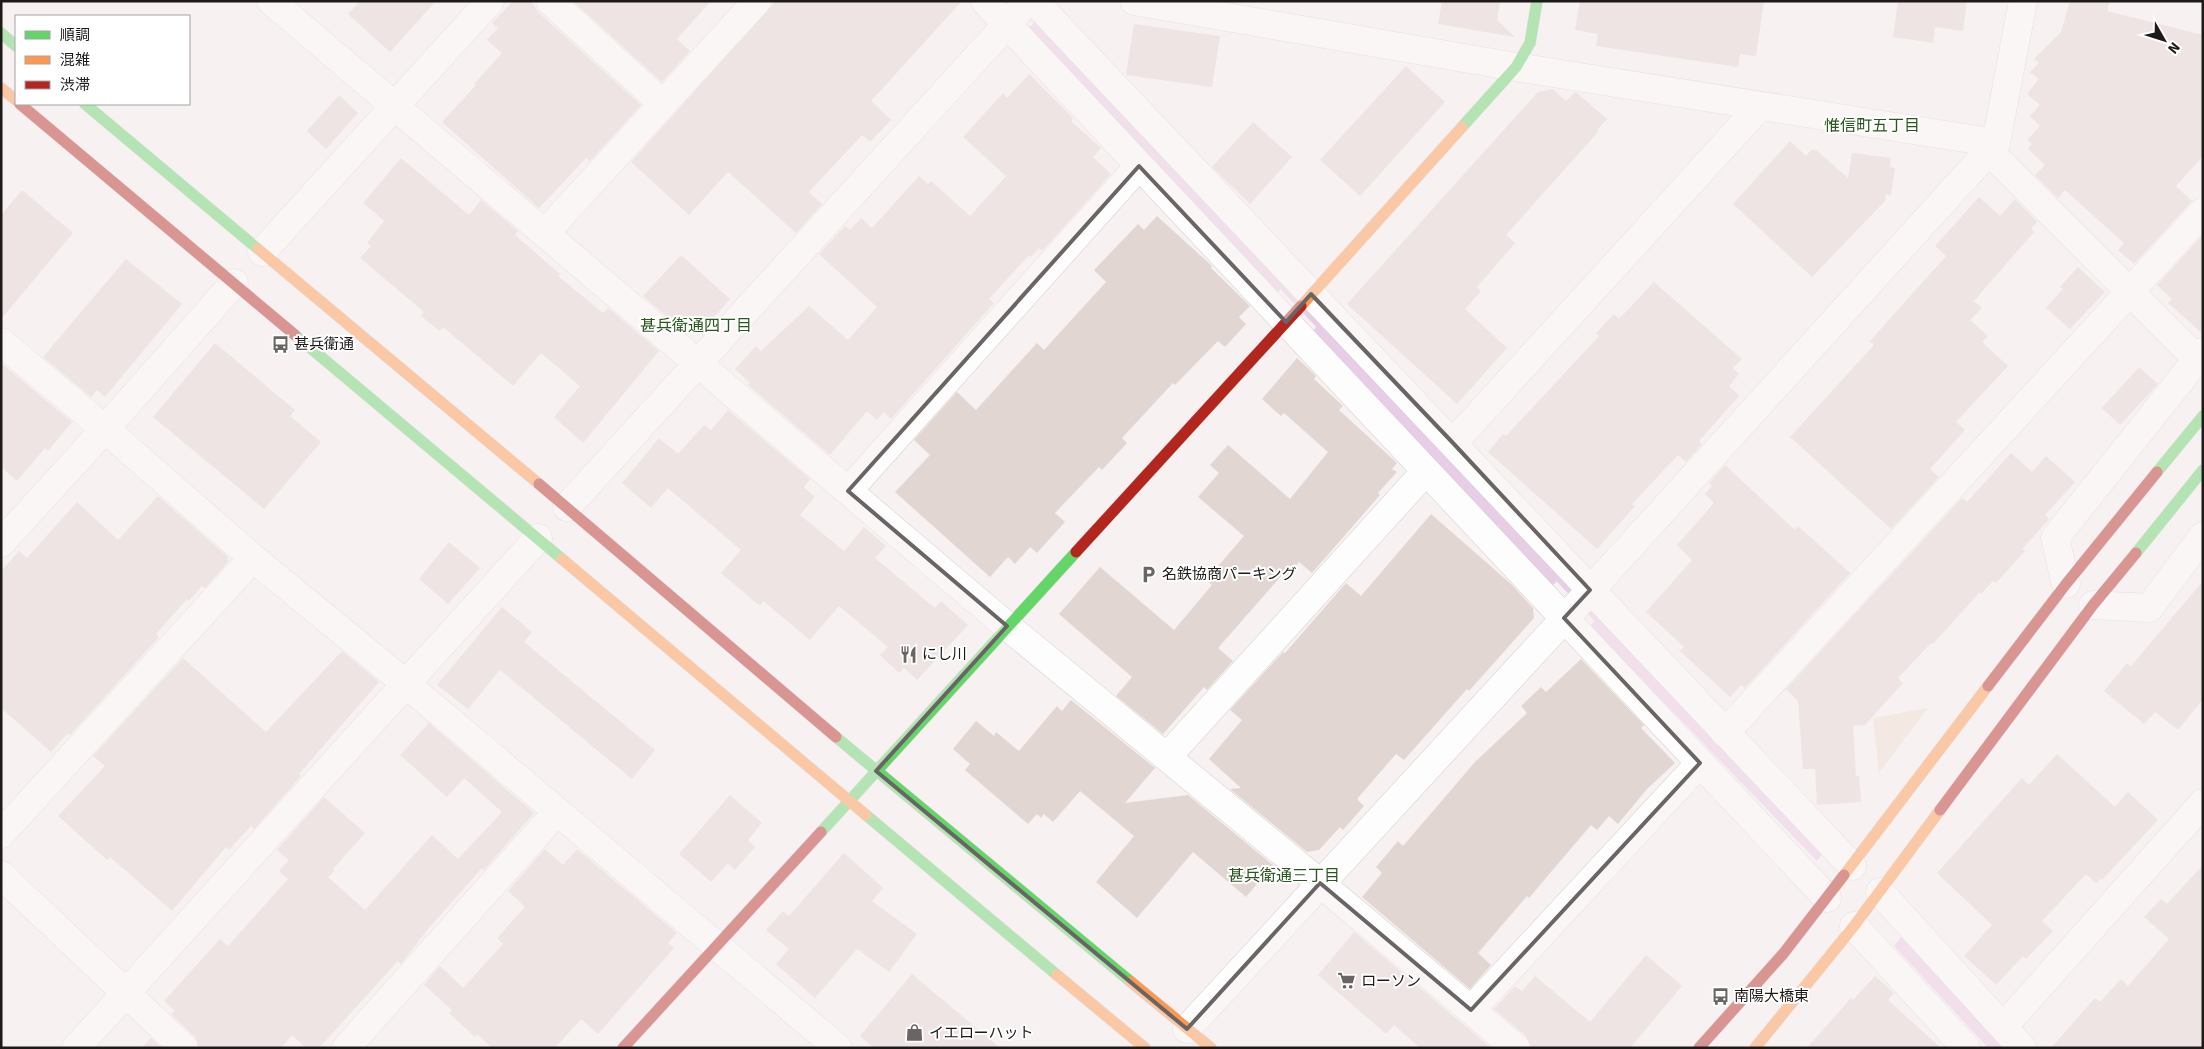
<svg xmlns="http://www.w3.org/2000/svg" width="2204" height="1049" viewBox="0 0 2204 1049" font-family="Signika,'Noto Sans JP',sans-serif">
<style>
.green{fill:#efded1}
.water{fill:#e8cde7}
.lines{fill:none;stroke-linecap:round;stroke-linejoin:round}
.stream{stroke:#e8cde7;stroke-width:9}
.building{fill:#e2d6d3}
.street-casing{stroke:#d3cece;stroke-width:29}
.fast-casing{stroke:#d3cece;stroke-width:12}
.slow-casing{stroke:#d3cece;stroke-width:12}
.jam-casing{stroke:#d3cece;stroke-width:12}
.street{stroke:#fefdfd;stroke-width:28}
.fast{stroke:#63d668;stroke-width:11}
.slow{stroke:#ff974d;stroke-width:11}
.jam{stroke:#b3261e;stroke-width:11}
.marked{fill:none;stroke:#6a6565;stroke-width:4;stroke-linejoin:round}
.labels{text-anchor:middle;dominant-baseline:central;stroke-width:4;stroke-linejoin:round;paint-order:stroke}
.poi-label{font-size:15px;fill:#1e1a1a;stroke:#fff;text-anchor:start}
.neighbourhood-label{font-size:16px;fill:#2a571d;stroke:#fff}
</style>
<rect width="100%" height="100%" fill="#f7f1f1"/>
<path class="green" d="M1928,708L1879,773L1873,718Z"/>
<path class="water" d="M1036,20L1287,282L1277,293L1026,31Z
M1322,320L1562,576L1552,586L1313,331Z
M1600,616L1825,850L1817,861L1590,626Z
M1904,933L2010,1048H1988L1894,946Z"/>
<g class="lines">
<path class="stream" d="M1276,278L1327,332
M1552,570L1605,626"/>
</g>
<path class="building" d="M360,1H436L390,52L348,14Z
M513,1H531L539,13L641,105L590,161L586,158L539,208L442,122L476,85L474,84L502,53L487,40L498,28L492,23Z
M577,1H711L677,39L690,51L662,82L575,3Z
M776,1H962L871,101L891,120L870,142L862,135L809,192L822,204L796,233L728,172L689,215L631,162Z
M1442,1H1500L1497,20L1515,37L1438,24Z
M1580,1H1764L1756,56L1740,54L1738,67L1596,46L1598,34L1575,30Z
M1898,1H1967L1963,31L1935,27L1933,43L1893,37Z
M2070,1H2110L2107,11L2203,35V156L2176,186L2192,201L2134,264L2118,250L2124,243L2065,190L2058,198L2035,175L2045,165L2028,149L2032,144L2027,140L2040,126L2030,116L2040,105L2027,94L2039,79L2030,72L2039,63L2034,59L2061,32Z
M1134,24L1220,36L1212,87L1126,75Z
M1406,66L1445,102L1360,196L1320,160Z
M1029,74L1073,118L1071,121L1101,148L1093,157L1111,174L1042,251L1039,248L1031,257L1029,255L989,299L994,303L891,419L884,412L877,420L867,411L830,455L748,385L750,383L735,369L756,346L761,351L809,306L848,340L877,307L819,254L845,226L850,230L861,218L872,228L919,176L928,184L931,181L970,216L1006,176L963,137L1003,93L1007,98Z
M1553,89L1566,101L1575,92L1577,93L1607,119L1597,130L1599,131L1506,235L1515,243L1477,287L1481,291L1465,309L1507,348L1457,404L1347,304L1538,92Z
M339,95L358,113L326,149L307,131Z
M1253,122L1292,157L1250,204L1212,167Z
M1790,141L1806,156L1812,149L1814,151L1815,149L1848,178L1852,153L1891,158L1890,167L1895,168L1891,195L1886,194L1885,201L1812,277L1733,204Z
M401,158L469,215L481,200L518,231L515,235L560,274L558,276L603,313L608,308L659,351L583,443L554,417L580,386L541,353L513,386L443,327L439,331L421,316L424,312L360,258L371,246L367,243L384,221L363,203Z
M22,190L73,233L1,319V215Z
M1979,197L2000,216L2015,199L2037,222L2031,229L2034,232L1974,301L1982,308L1970,320L1988,336L1982,342L2008,366L1956,422L1965,430L1930,469L1939,477L1891,529L1790,437L1874,345L1870,341L1946,256L1935,246Z
M1157,216L1212,266L1211,268L1250,306L1239,317L1246,324L1225,347L1218,341L1175,385L1173,383L1122,438L1127,443L1102,470L1099,467L1055,513L1065,522L1037,553L1030,547L1015,564L1008,557L990,577L895,492L930,455L914,440L957,392L976,410L1037,343L1044,350L1106,282L1094,270L1138,224L1144,230Z
M2203,235V334L2168,303L2172,299L2157,285Z
M681,255L730,299L700,333L685,332L643,296Z
M126,259L182,304L105,397L97,390L91,397L43,357Z
M2078,267L2105,292L2070,329L2046,308L2063,289L2060,287Z
M1654,282L1742,359L1733,368L1739,374L1729,386L1739,396L1699,441L1702,444L1686,462L1678,455L1632,504L1635,506L1597,549L1488,452L1503,434L1506,436L1599,336L1596,333L1614,314L1619,319Z
M215,343L295,410L290,416L321,442L264,509L153,417Z
M1297,358L1316,376L1314,379L1343,406L1339,410L1397,463L1392,469L1397,472L1378,493L1380,495L1312,573L1299,562L1286,578L1282,575L1218,648L1233,661L1207,690L1204,687L1163,734L1116,696L1132,677L1059,614L1100,567L1174,630L1212,585L1206,580L1244,536L1198,497L1219,473L1210,465L1228,445L1290,499L1328,452L1284,413L1281,416L1262,399Z
M1,363L72,422L48,451L45,448L17,481L1,467Z
M2139,367L2158,384L2120,425L2102,408Z
M728,410L810,479L804,487L815,497L800,515L844,551L864,527L886,546L875,558L935,608L941,601L968,625L917,680L904,668L899,673L880,655L888,647L839,606L810,640L763,601L760,606L721,573L741,550L668,488L651,508L622,483L659,438L678,454L704,425L711,430Z
M2011,453L2032,472L2046,456L2075,482L2045,515L2049,519L2022,549L2025,551L1996,583L1993,581L1981,594L1980,592L1933,644L1931,643L1898,678L1903,683L1865,725L1853,726L1856,776H1859L1861,802L1817,805L1815,769H1803L1798,701L1786,689L1962,498L1967,502Z
M1725,465L1795,530L1798,526L1850,573L1745,688L1741,685L1730,697L1680,651L1684,647L1646,612L1692,560L1677,545L1714,503L1705,494L1712,486L1709,483Z
M158,496L228,557L227,559L229,561L205,588L202,586L189,601L187,599L156,634L159,637L70,735L68,733L51,752L1,708V571L19,551L27,558L77,502L118,540Z
M1431,514L1511,584L1533,608L1534,618L1469,691L1467,689L1404,760L1396,754L1357,799L1364,806L1343,830L1340,827L1319,850L1307,852L1230,789L1241,788L1209,759L1242,720L1230,710L1283,652L1285,653L1346,583L1361,596Z
M449,542L480,568L448,604L419,579Z
M2203,581V699L2178,730L2155,712L2144,724L2104,691L2127,663L2131,666Z
M502,607L532,632L524,642L655,750L632,779L500,670L468,709L437,685Z
M342,651L379,682L299,774L301,776L254,829L251,826L229,850L226,847L172,911L110,857L107,860L58,816L105,766L93,756L183,658L266,732Z
M1581,659L1644,725L1641,728L1675,763L1647,789L1618,824L1609,816L1597,830L1591,825L1551,872L1529,898L1527,896L1478,953L1491,965L1470,989L1362,897L1382,873L1376,867L1398,841L1403,846L1475,762L1527,713L1521,706L1541,687L1546,692Z
M1071,700L1155,768L1125,803L1188,795L1273,865L1246,897L1193,852L1137,918L1096,882L1134,836L1080,791L1053,822L1044,814L1041,818L1037,814L1028,824L965,770L970,764L953,749L976,721L994,736L996,732L1019,751L1057,706L1062,711Z
M429,723L534,813L484,870L482,868L428,929L401,964L398,961L319,1048H306L292,1035L281,1048H199L195,1037L171,1014L175,1011L164,1001L220,939L228,946L288,879L279,871L289,860L277,850L324,797L365,833L333,869L335,870L328,877L365,910L432,835L458,859L502,812L464,778L447,797L400,755Z
M2057,754L2115,807L2128,792L2158,820L2102,880L2101,878L2096,883L2086,874L2042,921L2053,931L2026,959L2023,956L1996,985L1964,956L1992,925L1937,873L2022,778L2029,785Z
M730,795L762,823L748,840L755,847L735,870L728,863L711,882L679,854Z
M545,849L563,865L577,849L677,933L668,943L674,948L598,1034L581,1019L555,1048H492L477,1034L475,1037L449,1013L452,1010L424,985L440,966L463,988L503,944L497,938L525,907L508,891Z
M844,853L883,888L872,901L917,934L889,972L857,949L815,998L776,964L789,949L766,930L783,911L789,916Z
M2203,865V1048H2051L2095,998L2100,1002L2121,979L2128,986L2169,939L2144,917L2161,899L2167,904Z
M1354,932L1491,1048H1420L1394,1025L1386,1034L1318,975Z
M1646,955L1682,986L1630,1048H1531L1526,1036L1494,1009L1515,986L1522,991L1535,976L1590,1022Z
M912,974L1000,1048H874L860,1036Z
M1875,976L1894,993L1888,1000L1941,1048H1807L1851,998L1853,1000Z
M151,1038L161,1048H142Z"/>
<g class="lines">
<defs>
<path id="street" d="M271,1L1007,626L1320,883L1516,1048
M550,1L663,104
M985,1L1827,898
M1034,1L1852,866
M1134,1L1516,67L1996,143
M1989,151L2197,359
M545,233L757,1
M262,252L490,1
M1,342L105,429L253,558L406,684L838,1048
M1453,443L1760,106
M848,491L1139,166
M567,507L1019,11
M1,543L105,429L234,283
M2066,584L2055,538L2203,352
M2093,605L2149,608L2203,536
M1725,733L2203,212
M1167,757L1426,471
M1,834L253,558
M1,875L184,1048
M1880,892L2022,1048
M1854,926L1966,1048
M1471,1010L1700,763
M2003,1027L2203,803
M1187,1029L1588,593L1996,143L2023,1
M76,1048L538,538
M346,1048L557,812"/>
<path id="fast" d="M1,33L16,46
M85,104L258,249
M1462,127L1516,67L1530,43L1537,1
M295,335L562,559
M2157,472L2203,416
M2136,553L2203,470
M836,737L1131,982
M866,815L1057,975
M821,832L1076,552"/>
<path id="slow" d="M1,88L16,100
M258,249L539,484
M1301,306L1462,127
M562,559L866,815
M1844,875L1988,686
M1057,975L1145,1048
M1131,982L1211,1048
M1755,1048L1854,926L1940,810"/>
<path id="jam" d="M20,104L295,335
M539,484L836,737
M1076,552L1301,306
M1988,686L2066,584L2157,472
M1940,810L2093,605L2136,553
M623,1048L821,832
M1699,1048L1783,954L1844,875"/>
</defs>
<use href="#street" class="street-casing"/>
<use href="#fast" class="fast-casing"/>
<use href="#slow" class="slow-casing"/>
<use href="#jam" class="jam-casing"/>
<use href="#street" class="street"/>
<use href="#fast" class="fast"/>
<use href="#slow" class="slow"/>
<use href="#jam" class="jam"/>
</g>
<path d="M0 0H2204V1049H0ZM1139,166L1286,322L1311,294L1453,443L1590,590L1564,618L1700,763L1471,1010L1320,883L1187,1029L876,771L1007,626L848,491Z" fill="#f7f1f1" fill-opacity=".55" fill-rule="evenodd"/>
<path class="marked" d="M1139,166L1286,322L1311,294L1453,443L1590,590L1564,618L1700,763L1471,1010L1320,883L1187,1029L876,771L1007,626L848,491Z"/>
<defs>
<symbol id="bus-bare" viewBox="-9 -9 18 18"><path d="M-5-6H5V4H4V6H2V4H-2V6H-4V4H-5ZM-3.5-4V0h7V-4ZM-3.5 1.2v1.5H-2V1.2ZM2 1.2v1.5H3.5V1.2Z" fill="#6a6565" stroke="#fff" stroke-width="2.5" paint-order="stroke"/></symbol>
<symbol id="parking-bare" viewBox="-9 -9 18 18"><path d="M-3.5-5.5H1a3.5 3.5 0 0 1 0 7H-1V5.5H-3.5ZM-1-3.4V-.6H.8a1.4 1.4 0 0 0 0-2.8Z" fill="#6a6565" stroke="#fff" stroke-width="2.5" paint-order="stroke"/></symbol>
<symbol id="restaurant-bare" viewBox="-9 -9 18 18"><path d="M-5-6h1v4h1v-4h1v4h1v-4h1v5L-1.5 .5V6h-2V.5L-5-1ZM5-6V6H3V1.5H1.5Q1.5-4 5-6Z" fill="#6a6565" stroke="#fff" stroke-width="2.5" paint-order="stroke"/></symbol>
<symbol id="supermarket-bare" viewBox="-9 -9 18 18"><path d="M-6-5.5h2.5l.6 2H6L4.5 2H-2.5L-4.4-4H-6ZM-1.5 3.2a1.3 1.3 0 1 0 .1 0ZM3 3.2a1.3 1.3 0 1 0 .1 0Z" fill="#6a6565" stroke="#fff" stroke-width="2.5" paint-order="stroke"/></symbol>
<symbol id="shop-bare" viewBox="-9 -9 18 18"><path d="M-5-2.5h2.3a2.7 3.5 0 0 1 5.4 0H5L5.5 6h-11ZM-1.5-2.5h3a1.5 2.3 0 0 0-3 0Z" fill="#6a6565" stroke="#fff" stroke-width="2.5" paint-order="stroke"/></symbol>
</defs>
<g fill-rule="evenodd">
<use href="#bus-bare" x="268" y="332" width="25" height="25"/>
<use href="#parking-bare" x="1136" y="562" width="25" height="25"/>
<use href="#restaurant-bare" x="896" y="642" width="25" height="25"/>
<use href="#supermarket-bare" x="1334" y="968" width="25" height="25"/>
<use href="#bus-bare" x="1708" y="984" width="25" height="25"/>
<use href="#shop-bare" x="902" y="1020" width="25" height="25"/>
</g>
<g class="labels">
<g class="poi-label">
<text x="294" y="344">甚兵衛通</text>
<text x="1162" y="574">名鉄協商パーキング</text>
<text x="922" y="654">にし川</text>
<text x="1361" y="981">ローソン</text>
<text x="1734" y="996">南陽大橋東</text>
<text x="929" y="1033">イエローハット</text>
</g>
<g class="neighbourhood-label">
<text x="1872" y="126">惟信町五丁目</text>
<text x="696" y="326">甚兵衛通四丁目</text>
<text x="1284" y="876">甚兵衛通三丁目</text>
</g>
</g>
<rect width="2204" height="1049" fill="none" stroke="#1e1a1a" stroke-width="5"/>
<rect x="15" y="15" width="175" height="90" fill="#ffffff" stroke="#a5a3a3"/>
<rect x="25" y="31" width="25" height="8" fill="#63d668" stroke="#a5a3a3"/>
<text x="60" y="40" font-size="15" fill="#1e1a1a">順調</text>
<rect x="25" y="56" width="25" height="8" fill="#ff974d" stroke="#a5a3a3"/>
<text x="60" y="65" font-size="15" fill="#1e1a1a">混雑</text>
<rect x="25" y="81" width="25" height="8" fill="#b3261e" stroke="#a5a3a3"/>
<text x="60" y="90" font-size="15" fill="#1e1a1a">渋滞</text>
<g transform="translate(2164 40) rotate(129)" stroke="#ffffff" stroke-width="4" paint-order="stroke">
<path d="M0-4L9 19L0 12L-9 19Z" fill="#1e1a1a"/>
<text y="-8" font-size="14" font-weight="bold" text-anchor="middle" fill="#1e1a1a">N</text>
</g>
</svg>
